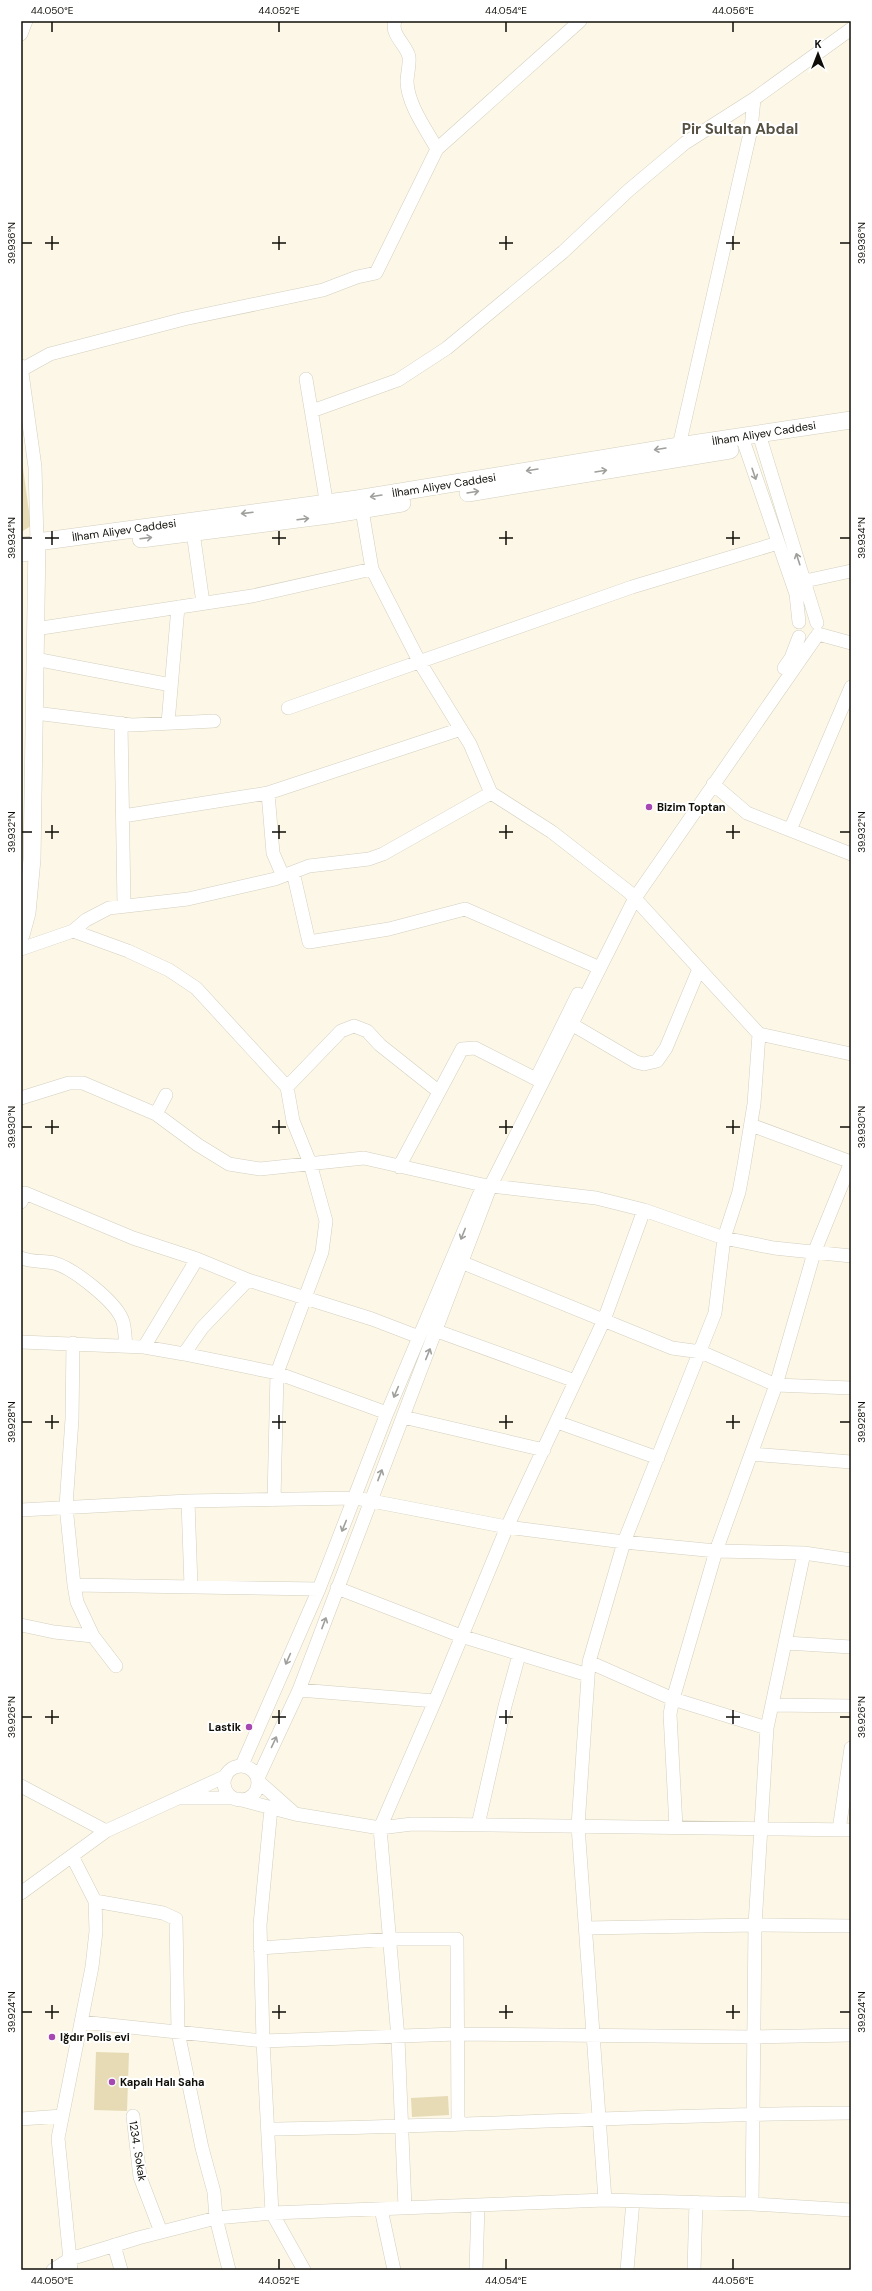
<svg xmlns="http://www.w3.org/2000/svg" width="872" height="2291" viewBox="0 0 872 2291" font-family="'DM Sans',sans-serif">
<style>
.green{fill:#e6dbb5}
.lines{fill:none;stroke-linecap:round;stroke-linejoin:round}
.minor-casing{stroke:#d4cfbf;stroke-width:14}
.major-casing{stroke:#d4cfbf;stroke-width:18}
.minor{stroke:#fff;stroke-width:13}
.major{stroke:#fff;stroke-width:17}
.oneway{stroke:#9f9f9c}
.ticks{fill:none;stroke:#0f0e08;stroke-width:1.5}
.poi-dot{fill:#a648b2;stroke:#fff;stroke-width:1.5}
.labels{text-anchor:middle;dominant-baseline:central;stroke-width:4;stroke-linejoin:round;paint-order:stroke}
.street-label{font-size:11px;fill:#0f0e08;stroke:#fff}
.poi-label{font-size:11px;font-weight:bold;fill:#0f0e08;stroke:#fff;text-anchor:start}
.district-label{font-size:15px;font-weight:bold;fill:#565143;stroke:#fff}
.neatline{fill:none;stroke:#0f0e08;stroke-width:1.5}
.ticks-label{font-size:10px;text-anchor:middle;fill:#0f0e08}
</style>
<rect width="100%" height="100%" fill="#fcf7e6"/>
<path class="green" d="M21,454L31,526L21,532Z
M96,2052L129,2053L127,2111L94,2110Z
M448,2096L449,2115L412,2117L411,2098Z"/>
<g class="lines">
<defs>
<path id="minor" d="M395,21C390,35 407,45 409,57C410,65 407,74 407,82C408,105 426,129 437,149
M21,34L26,21
M21,366L35,467L37,542L21,544
M21,370L50,354L184,319L323,290L357,277L376,273L437,149L580,21
M306,379L328,512
M312,411L398,380L447,348L563,252L629,190L685,143L754,99L851,29
M759,434L817,623
M742,437L796,594L799,622
M679,446L751,129L754,99
M358,502L362,510L372,569L419,661L470,744L491,793L552,832L629,892L759,1034L851,1054
M193,532L203,603
M21,555L38,553
M805,581L851,571
M35,629L252,596L372,569
M818,634L851,643
M35,659L171,685
M784,668L791,658L799,637
M288,708L632,587L778,543
M35,713L132,725L214,721
M121,723L124,906
M168,723L178,607
M713,784L747,813L851,854
M268,793L273,853L283,876
M123,816L268,793L461,729
M790,830L851,687
M293,872L309,942L389,929L465,909L593,965
M73,931L128,951L169,970L196,988L287,1087L293,1121L310,1163L326,1221L322,1252L277,1373L274,1500
M21,949L73,931L86,920L109,908L188,899L275,879L309,866L369,859L383,854L491,793
M573,1025L636,1062L644,1064L657,1061L666,1048L699,969
M538,1075L578,994
M287,1087L341,1031L354,1026L367,1031L380,1045L438,1091
M21,1098L69,1083H83L156,1114L198,1145L229,1164L260,1169L364,1158L483,1185L596,1198L644,1210L724,1238L774,1248L851,1256
M156,1114L166,1095
M751,1125L851,1162
M399,1167L462,1049L475,1048L536,1079
M21,1202L25,1193L133,1238L197,1259L248,1280L372,1319L419,1337
M21,1258C32,1262 43,1261 54,1263C73,1268 118,1303 123,1322C125,1329 125,1338 126,1346
M456,1260L672,1348L701,1352L776,1385L851,1388
M437,1331L575,1381
M21,1342L144,1347L184,1354L277,1373L387,1413
M73,1343L72,1419L66,1506L74,1585L77,1602L93,1636L116,1666
M144,1347L197,1259
M184,1354L202,1328L248,1280
M403,1417L544,1450
M557,1422L658,1458
M751,1454L851,1462
M188,1501L191,1586
M21,1510L188,1501L356,1498L507,1527L624,1542L716,1551L804,1553L851,1560
M74,1585L319,1589
M337,1588L461,1636L588,1675
M21,1625L54,1632L93,1636
M786,1643L851,1647
M589,1662L673,1699L767,1728
M299,1690L435,1701
M772,1705L851,1706
M242,1765L319,1589L387,1413L479,1195
M224 1783a17 17 0 1 1 34 0a17 17 0 1 1-34 0Z
M258,1778L299,1690L491,1185L635,898L816,637
M258,1781L293,1812
M21,1786L106,1831
M179,1798H233
M238,1799L295,1814L380,1828L412,1824L851,1830
M271,1808L260,1925L263,2041L272,2213L304,2270
M478,1825L505,1706L519,1655
M676,1827L670,1714L673,1699L716,1551L776,1385L814,1253L851,1162
M839,1830L851,1748
M21,1893L106,1831L226,1776
M95,1901L163,1913L176,1919L178,2032L202,2148L214,2192L216,2218L229,2270
M586,1928L755,1925L851,1926
M260,1948L391,1939H457L458,2123
M81,2022L263,2041L457,2034L753,2037L851,2035
M133,2116L140,2177L161,2232
M21,2119L62,2116
M268,2129C462,2127 656,2114 851,2113
M605,2200L578,1826L589,1662L624,1542L715,1313L724,1238L739,1192L744,1165L754,1104L759,1034
M752,2204L755,1925L767,1728L804,1553
M405,2208L398,2038L380,1828L435,1701L507,1527L604,1320L644,1210
M381,2209L394,2270
M114,2245L121,2270
M53,2270L70,2259L138,2238L216,2218L272,2213L605,2200L752,2204L851,2210
M71,2270L58,2138L92,1967L96,1931L95,1901L72,1856
M476,2270L478,2205
M627,2270L633,2201
M694,2270L696,2202"/>
<path id="major" d="M468,493L730,450
M141,539L329,515L402,503
M21,935L27,913L32,859L37,542L357,499L679,446L851,420"/>
</defs>
<use href="#minor" class="minor-casing"/>
<use href="#major" class="major-casing"/>
<use href="#minor" class="minor"/>
<use href="#major" class="major"/>
</g>
<defs><path id="oneway-shaft" d="M-6 0H5M1.5-3L5.5 0L1.5 3" fill="none" stroke-width="1.6" stroke-linecap="round" stroke-linejoin="round"/></defs>
<g class="oneway">
<use href="#oneway-shaft" transform="translate(660 449) rotate(171)"/>
<use href="#oneway-shaft" transform="translate(532 470) rotate(171)"/>
<use href="#oneway-shaft" transform="translate(601 471) rotate(-9)"/>
<use href="#oneway-shaft" transform="translate(754 474) rotate(71)"/>
<use href="#oneway-shaft" transform="translate(473 492) rotate(-9)"/>
<use href="#oneway-shaft" transform="translate(376 496) rotate(171)"/>
<use href="#oneway-shaft" transform="translate(247 513) rotate(173)"/>
<use href="#oneway-shaft" transform="translate(303 519) rotate(-7)"/>
<use href="#oneway-shaft" transform="translate(146 538) rotate(-7)"/>
<use href="#oneway-shaft" transform="translate(798 559) rotate(-108)"/>
<use href="#oneway-shaft" transform="translate(463 1234) rotate(112)"/>
<use href="#oneway-shaft" transform="translate(428 1354) rotate(-68)"/>
<use href="#oneway-shaft" transform="translate(396 1392) rotate(113)"/>
<use href="#oneway-shaft" transform="translate(380 1475) rotate(-69)"/>
<use href="#oneway-shaft" transform="translate(344 1526) rotate(112)"/>
<use href="#oneway-shaft" transform="translate(324 1623) rotate(-69)"/>
<use href="#oneway-shaft" transform="translate(288 1659) rotate(114)"/>
<use href="#oneway-shaft" transform="translate(274 1742) rotate(-65)"/>
</g>
<path class="ticks" d="M52,22V32M279,22V32M506,22V32M733,22V32M52,236V250M279,236V250M506,236V250M733,236V250M22,243H32M45,243H59M272,243H286M499,243H513M726,243H740M840,243H850M52,531V545M279,531V545M506,531V545M733,531V545M22,538H32M45,538H59M272,538H286M499,538H513M726,538H740M840,538H850M52,825V839M279,825V839M506,825V839M733,825V839M22,832H32M45,832H59M272,832H286M499,832H513M726,832H740M840,832H850M52,1120V1134M279,1120V1134M506,1120V1134M733,1120V1134M22,1127H32M45,1127H59M272,1127H286M499,1127H513M726,1127H740M840,1127H850M52,1415V1429M279,1415V1429M506,1415V1429M733,1415V1429M22,1422H32M45,1422H59M272,1422H286M499,1422H513M726,1422H740M840,1422H850M52,1710V1724M279,1710V1724M506,1710V1724M733,1710V1724M22,1717H32M45,1717H59M272,1717H286M499,1717H513M726,1717H740M840,1717H850M52,2005V2019M279,2005V2019M506,2005V2019M733,2005V2019M22,2012H32M45,2012H59M272,2012H286M499,2012H513M726,2012H740M840,2012H850M52,2259V2269M279,2259V2269M506,2259V2269M733,2259V2269"/>
<g class="poi-dot">
<circle cx="649" cy="807" r="4"/>
<circle cx="249" cy="1727" r="4"/>
<circle cx="52" cy="2037" r="4"/>
<circle cx="112" cy="2082" r="4"/>
</g>
<g class="labels">
<g class="street-label">
<text transform="translate(764 433) rotate(-9)">İlham Aliyev Caddesi</text>
<text transform="translate(444 485) rotate(-9)">İlham Aliyev Caddesi</text>
<text transform="translate(124 530) rotate(-8)">İlham Aliyev Caddesi</text>
<text transform="translate(138 2151) rotate(81)">1234 . Sokak</text>
</g>
<g class="poi-label">
<text x="657" y="807">Bizim Toptan</text>
<text x="241" y="1727" text-anchor="end">Lastik</text>
<text x="60" y="2037">Iğdır Polis evi</text>
<text x="120" y="2082">Kapalı Halı Saha</text>
</g>
<g class="district-label">
<text x="740" y="129">Pir Sultan Abdal</text>
</g>
</g>
<rect width="872" height="2291" fill="none" stroke="#ffffff" stroke-width="44"/>
<g transform="translate(818 54)" stroke="#ffffff" stroke-width="3" paint-order="stroke">
<path d="M0-3L7 15L0 10L-7 15Z" fill="#0f0e08"/>
<text y="-6" font-size="11" font-weight="bold" text-anchor="middle" fill="#0f0e08">K</text>
</g>
<rect x="22" y="22" width="828" height="2247" class="neatline"/>
<g class="ticks-label">
<text x="52" y="14">44.050°E</text>
<text x="279" y="14">44.052°E</text>
<text x="506" y="14">44.054°E</text>
<text x="733" y="14">44.056°E</text>
<text transform="translate(11 243) rotate(-90)" y="4">39.936°N</text>
<text transform="translate(861 243) rotate(-90)" y="4">39.936°N</text>
<text transform="translate(11 538) rotate(-90)" y="4">39.934°N</text>
<text transform="translate(861 538) rotate(-90)" y="4">39.934°N</text>
<text transform="translate(11 832) rotate(-90)" y="4">39.932°N</text>
<text transform="translate(861 832) rotate(-90)" y="4">39.932°N</text>
<text transform="translate(11 1127) rotate(-90)" y="4">39.930°N</text>
<text transform="translate(861 1127) rotate(-90)" y="4">39.930°N</text>
<text transform="translate(11 1422) rotate(-90)" y="4">39.928°N</text>
<text transform="translate(861 1422) rotate(-90)" y="4">39.928°N</text>
<text transform="translate(11 1717) rotate(-90)" y="4">39.926°N</text>
<text transform="translate(861 1717) rotate(-90)" y="4">39.926°N</text>
<text transform="translate(11 2012) rotate(-90)" y="4">39.924°N</text>
<text transform="translate(861 2012) rotate(-90)" y="4">39.924°N</text>
<text x="52" y="2284">44.050°E</text>
<text x="279" y="2284">44.052°E</text>
<text x="506" y="2284">44.054°E</text>
<text x="733" y="2284">44.056°E</text>
</g>
</svg>
